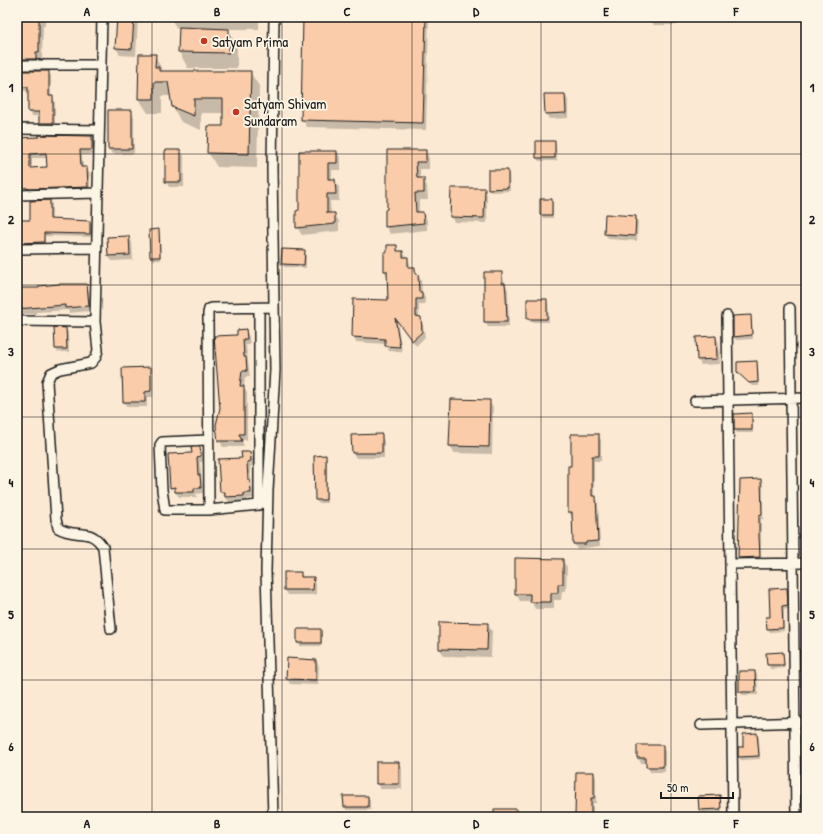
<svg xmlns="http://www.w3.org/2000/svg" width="823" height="834" viewBox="0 0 823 834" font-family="'Patrick Hand',sans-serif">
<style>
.shadow{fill:#0003;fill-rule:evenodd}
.building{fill:#facca9;stroke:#1c1c1c;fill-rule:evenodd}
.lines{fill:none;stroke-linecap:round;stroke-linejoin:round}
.street-casing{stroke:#1c1c1c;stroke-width:12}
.street{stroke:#fcf5e5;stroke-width:9}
.grid{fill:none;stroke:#1c1c1c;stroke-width:1;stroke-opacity:0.55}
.poi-dot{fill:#c8321e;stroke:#fcf5e5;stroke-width:1.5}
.labels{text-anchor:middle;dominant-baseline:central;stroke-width:3.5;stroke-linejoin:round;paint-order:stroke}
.poi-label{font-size:15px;fill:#1c1c1c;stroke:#fcf5e5;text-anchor:start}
.neatline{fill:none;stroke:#1c1c1c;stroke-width:1.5}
.grid-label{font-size:13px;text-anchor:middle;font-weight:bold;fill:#1c1c1c}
</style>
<rect width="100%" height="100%" fill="#fbe9d3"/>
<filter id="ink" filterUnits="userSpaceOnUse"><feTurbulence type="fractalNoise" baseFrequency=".025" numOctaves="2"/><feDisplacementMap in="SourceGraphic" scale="8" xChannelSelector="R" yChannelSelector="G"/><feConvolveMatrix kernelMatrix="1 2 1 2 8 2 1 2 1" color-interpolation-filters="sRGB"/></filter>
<g filter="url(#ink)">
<path class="shadow" d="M17,17H77V18L45,17V26H43L42,59H39V66L17,68Z
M118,17H138L136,56L120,55L116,48Z
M170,17H259V29H227L237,46V68H188L179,52L180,29H177Z
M304,17H429L426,130L307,127L302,119Z
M644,17H683V21H678V25H654L651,21H646Z
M155,55L163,72H250L259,86L257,168L217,167L208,152L224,127V113H201V130L181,122L173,107L171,96H162V113H148L139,99Z
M48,72L51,76V97L55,101V127H42L40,123V116H32L29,112V91H23L21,87Z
M565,95L568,100V118L549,119L546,114Z
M131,111L134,117V154H112L109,149Z
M91,137L94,142V155H82L83,168H87L90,173V192L17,191V139ZM32,158H47L48,168L32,169Z
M554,142L556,145L557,161H539L537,158Z
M181,151L184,156V187H169L166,182Z
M388,151H425L429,158V169H420V179H423L427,186L428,200H419V213H423L427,220V230L390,234L386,226L388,210Z
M300,152H337L341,159V170H332V180H335L339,187V201H330L331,214H334L339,221V231L302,235L297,227L300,211Z
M507,171L509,174L510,191L491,192L489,188Z
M484,189L487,195V223L454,222L451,217Z
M541,200H551L553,203V218H543L541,215Z
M50,201L52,204V220L89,222L91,225V237L45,236V245L17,246V221H31Z
M635,217L638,222L637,241L609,239L605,234Z
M158,230L160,233L161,260H153L151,257Z
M129,237L132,242L133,260L112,261L108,256Z
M396,246L399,252H402L408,258L411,268H415L421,280L422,293L425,298V304H419V318L423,324L425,337L416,346L397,320L402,352L389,351L386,344L356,342L353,337L389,301L388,277L385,271V253H388Z
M304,251L306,254V268L284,267L282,263Z
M501,273L508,290L509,327H488L485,322Z
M86,285L89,290L91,311L69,313L68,310L36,312V314H17V289H40Z
M546,300L548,303L549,322H530L528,319Z
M806,309V330H804L801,310Z
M750,316L752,320L753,339L736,340L734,336Z
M66,329L68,332L69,352H58L56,349Z
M246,330L249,337L250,345H246L250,377H245L244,388L247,393V440H242L244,447H223L219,440L238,336Z
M716,337L719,343L720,364L701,365L698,360L697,338Z
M756,362L758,365L759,386H752L738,372Z
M150,368L153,374V397H147V407H127L124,402Z
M489,401L493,408L492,454L454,453L450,446Z
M751,414L753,418V433H737L735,430V415Z
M381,435L384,441V458H356L353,453Z
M598,435L601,440V461H594V497L598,501L600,546L577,549L574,544L572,517L569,512V467H572Z
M200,448L203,453V462H200L203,493L196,494L197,497H179L171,487L193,454Z
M250,453L253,458V466L250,467L253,498L247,499V501L229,502L221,492L219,460L243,459Z
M315,456H326L327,459V503H318L316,500Z
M761,480L763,483V519H761V560L741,561L739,557Z
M516,559L562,560L567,567L566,591H562L561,600H554V609H535L531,601H520L516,594Z
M300,573L303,578H313L316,584V595H288L285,590Z
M787,589L789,592V609H784V631L770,632L768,629L771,618Z
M440,623L487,624L492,631L491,657L444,656L440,649Z
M320,630L322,634V646H300L298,643Z
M783,653L785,668L770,669L767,654Z
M316,661L319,666L318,685L290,684L287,679Z
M740,672H755L757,675L758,695H742L740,692Z
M757,734L759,738L760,759L741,760L739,757Z
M638,746H662L665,751V772H650L647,763H641L638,758Z
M398,763L402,768V789H380L377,784Z
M804,772H806V788L805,786Z
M594,773L596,778V803H593V817H577Z
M719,796L722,812L702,813L700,810Z
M344,797H368L370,800V810H346Z"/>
<path class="building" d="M17,17H39V52H36V59H20V52H17Z
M117,17H134L132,49L115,48Z
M303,17H426L423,123L301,120Z
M179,27L229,29V53L178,52Z
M139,54H156L155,67H159V71H251L249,154L207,153L208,126H223V99H194V116L172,107L168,82H154V99H138Z
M20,71H49V96H53V123H39V112H28V87H20Z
M544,94H565L566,113L545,114Z
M108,110H132V149H108Z
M39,135L92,136V150H80L81,167H87L88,187L30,189L17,185V138L39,137ZM46,153L47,167L30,168V154Z
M536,141H555V158H536Z
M165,150H181V182H165Z
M387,150H426V162H416L417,178H424V193H415L416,212H423L424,223L385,227V210L387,209Z
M299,151H337V163H328V179H335L336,194H327V213H335V224L296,228V211L299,210Z
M488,170H508V188L488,189Z
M451,188H485L484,218L450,217Z
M540,199H552V215H540Z
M50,200V219L90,221V234L44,233V242L17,243V220H30V201Z
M605,214L636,216L635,236L604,234Z
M159,229L160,257H150L149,230Z
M129,236L130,255L108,256L107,237Z
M387,245H397V251H403V257H408V267H415V274H418L419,292H422V299H416V316L421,317L422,332L412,341L395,318L400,347L385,346V339L352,337L353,299L388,300L387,271H384V252H387Z
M282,249L305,250L304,265L281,264Z
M484,272H502V283H505L506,295L507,322H484Z
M59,284H87L89,306L65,308V305L17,309V288H39V286Z
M527,299H547V319H527Z
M751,315L752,335L733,337V316Z
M54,327L66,328L67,349H55Z
M246,329L247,339H243L244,357H246L247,371H242L240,386H244V434H239L242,441H218L216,425L220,408L214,336L237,335V330Z
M716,336L717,359L697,360L696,337Z
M757,361L758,382L749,383L737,372V362Z
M151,367V391L145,392V402H123L122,368Z
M451,399L490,400L489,447L449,446Z
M752,413V430H734V414Z
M382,434V453H352L351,435Z
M571,434H599V456H592V496H596L598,541L586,542V544H573L572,512H568V466H571Z
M191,447H200L201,456L197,457L198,475H200L201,488H194V492H175V487L170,488L168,454L192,453Z
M241,452H250L251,461L247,462L248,480H250L251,493H244V496L225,497V492H220L218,459L242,458Z
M326,455V500H315L314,456Z
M761,479L762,515L759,516V536L760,557L738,558L740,480Z
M515,558L563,559V584H558V593H551V602H530V594H515Z
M284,572H301V577H314L313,590H284Z
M787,588L788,605L782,606L783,628L767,629L766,617H770L769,589Z
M439,622L488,623L487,650L439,649Z
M297,629H321V643H297Z
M783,652L784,665H767L766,653Z
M287,658L316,660V680L286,679Z
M739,671H755L756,692H739Z
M757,733L759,756L738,757V747H743V734Z
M637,745H663V767H646V758H637Z
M376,762H399V784H376Z
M576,772H594V798H591V817H575Z
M720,795L721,809L699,810L698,796Z
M343,796H368V807H344Z
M494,809H517V817H494Z"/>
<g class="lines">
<defs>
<path id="street" d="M102,17L95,322L98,350L96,357L91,363L60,369L51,373L47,382L56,519L58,528C76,539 90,526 103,547L111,629
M17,65H101
M17,129L99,130
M17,195L98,193
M17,249L96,248
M790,308L796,817
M727,316L733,817
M17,321L95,322
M695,401L806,398
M208,440L162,442L160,445L162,490L165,510H209L259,505
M259,505V308
M209,510L208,313L209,309L212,308L274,307
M730,564L806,563
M701,725L806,722
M273,817L266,571L268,490L275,370L272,168L274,17"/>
</defs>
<use href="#street" class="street-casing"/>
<use href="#street" class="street"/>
</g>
</g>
<path class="grid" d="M152,17V817M282,17V817M412,17V817M541,17V817M671,17V817M17,154H806M17,285H806M17,417H806M17,549H806M17,680H806"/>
<g class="poi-dot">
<circle cx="204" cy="41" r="4"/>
<circle cx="236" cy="112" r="4"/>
</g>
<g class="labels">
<g class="poi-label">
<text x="212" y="41">Satyam Prima</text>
<text x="244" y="103">Satyam Shivam<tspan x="244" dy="17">Sundaram</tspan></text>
</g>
</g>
<rect width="823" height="834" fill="none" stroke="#fcf5e5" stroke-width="44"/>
<path d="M661 792v6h72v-6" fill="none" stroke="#1c1c1c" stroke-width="2"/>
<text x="667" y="792" font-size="12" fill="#1c1c1c" stroke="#fcf5e5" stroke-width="3" paint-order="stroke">50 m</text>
<rect x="22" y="22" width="779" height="790" class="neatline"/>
<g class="grid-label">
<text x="87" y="16">A</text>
<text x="217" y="16">B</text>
<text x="347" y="16">C</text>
<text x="476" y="16">D</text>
<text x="606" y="16">E</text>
<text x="736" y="16">F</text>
<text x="11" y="92">1</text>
<text x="812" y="92">1</text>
<text x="11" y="224">2</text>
<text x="812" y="224">2</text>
<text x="11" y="356">3</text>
<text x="812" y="356">3</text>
<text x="11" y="487">4</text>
<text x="812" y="487">4</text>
<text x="11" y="619">5</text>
<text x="812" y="619">5</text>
<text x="11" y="751">6</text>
<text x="812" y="751">6</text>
<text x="87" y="828">A</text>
<text x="217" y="828">B</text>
<text x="347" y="828">C</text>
<text x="476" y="828">D</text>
<text x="606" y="828">E</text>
<text x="736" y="828">F</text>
</g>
</svg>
